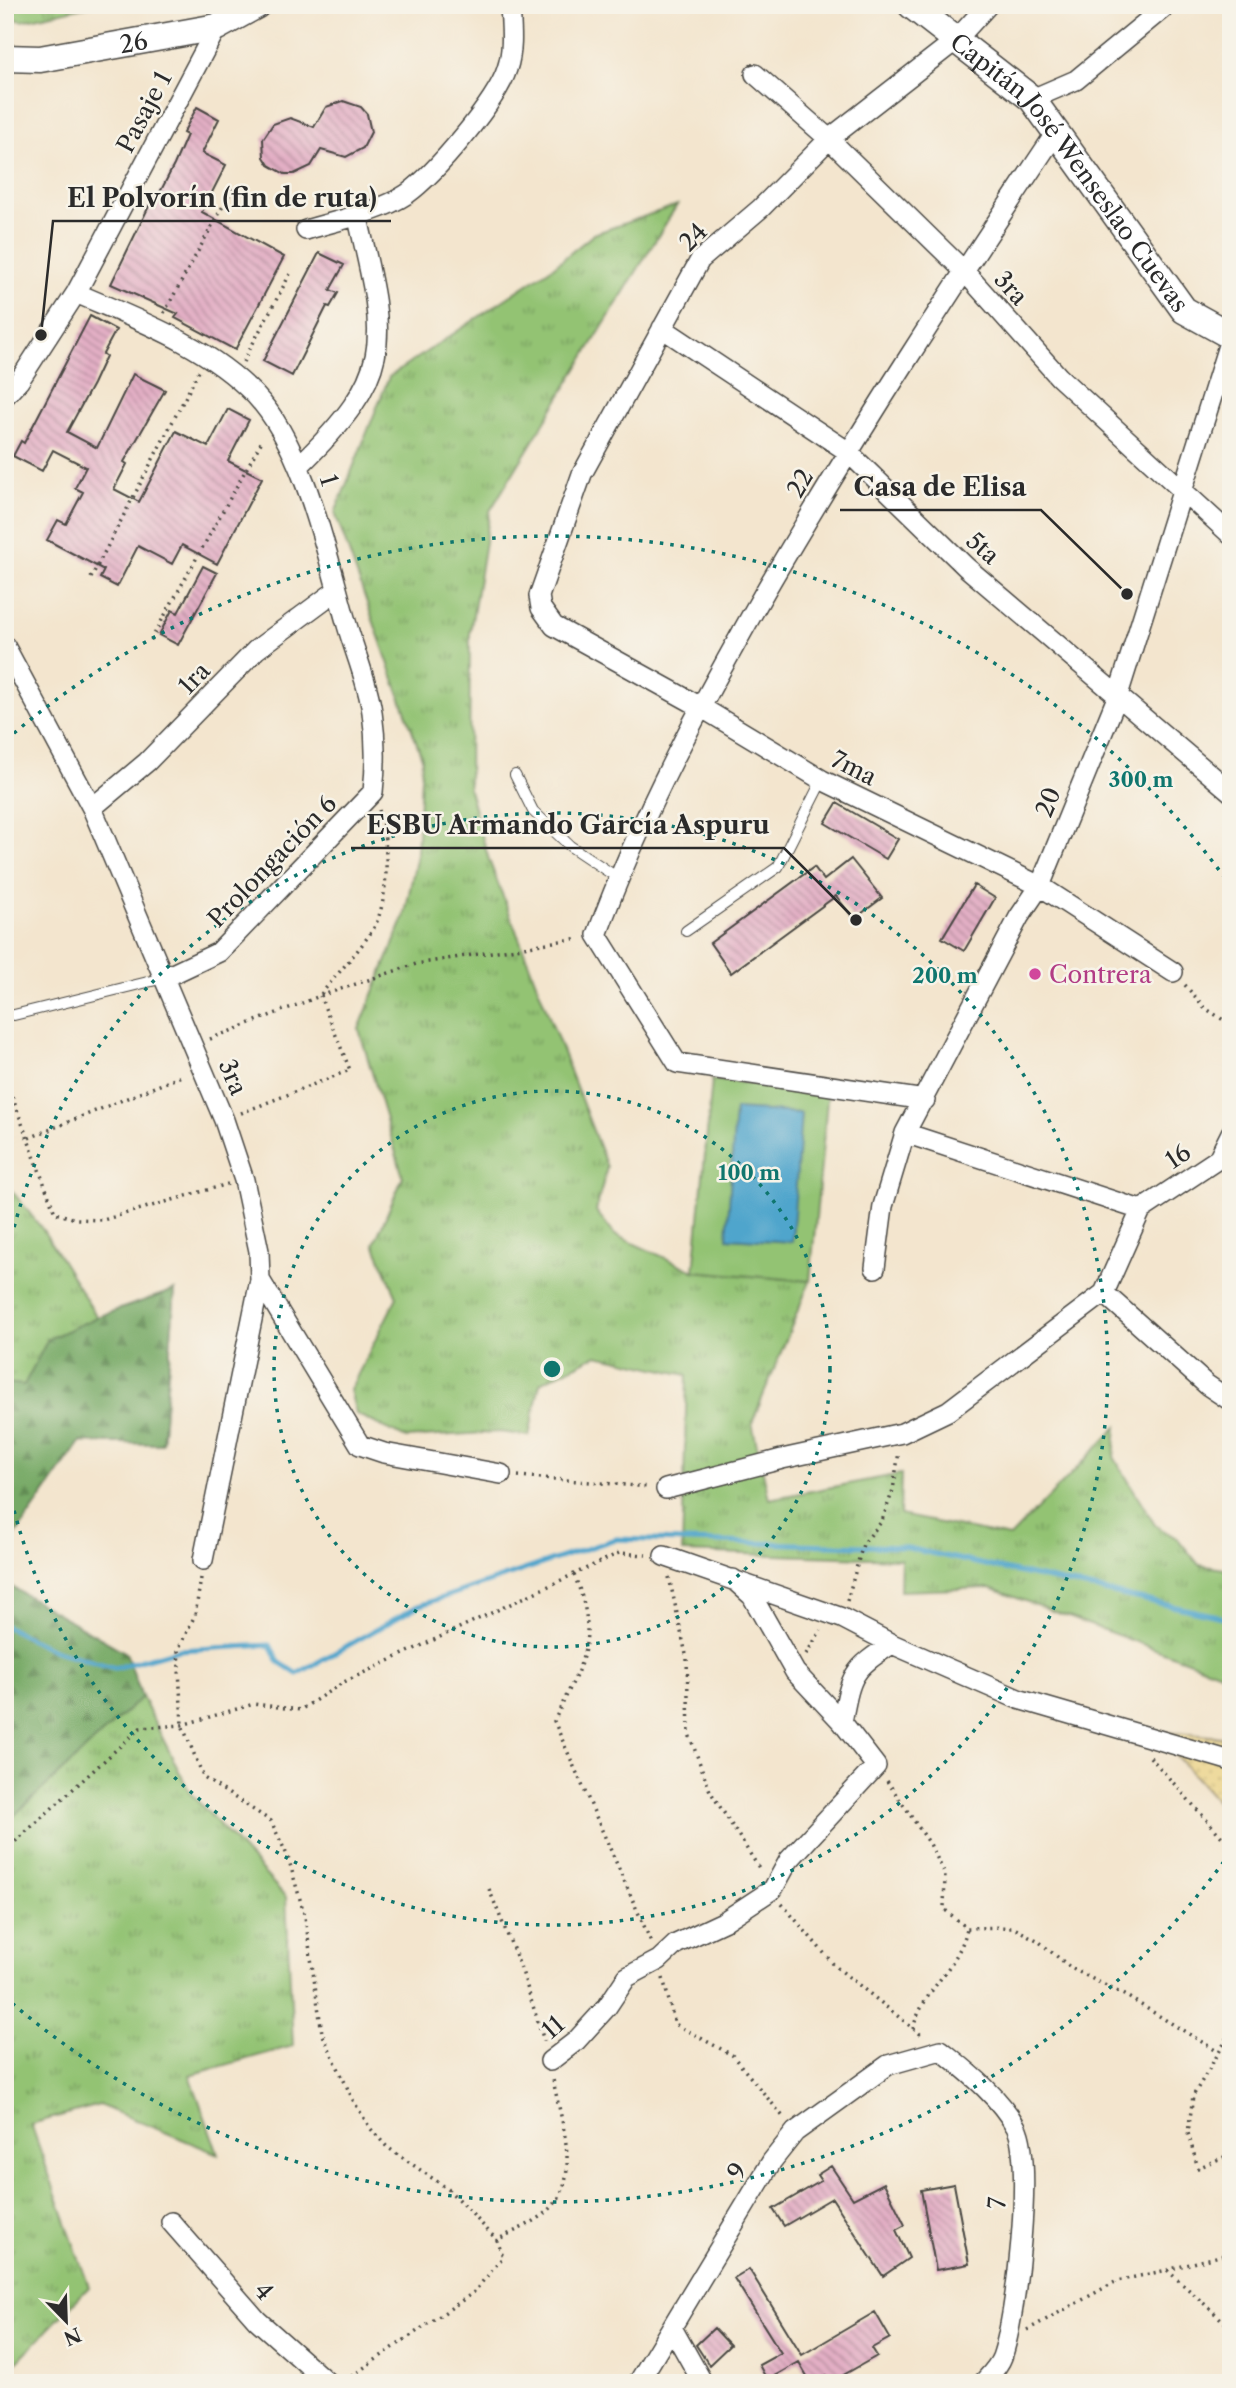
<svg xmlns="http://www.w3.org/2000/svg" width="1236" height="2388" viewBox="0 0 1236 2388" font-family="'Libre Caslon Text',serif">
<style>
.grass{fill:url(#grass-tufts);stroke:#5f774f;stroke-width:2}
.forest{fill:url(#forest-firs);stroke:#506a48;stroke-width:2}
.sand{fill:url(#sand-dots);stroke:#8c8264;stroke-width:2}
.pitch{fill:#93c373;stroke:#5f774f;stroke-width:2}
.water{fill:#50a5cc;stroke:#3e687c;stroke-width:2}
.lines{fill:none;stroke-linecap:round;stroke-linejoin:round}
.stream{stroke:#50a5cc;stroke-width:5}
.building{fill:url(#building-back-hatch)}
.lane-casing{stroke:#494743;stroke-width:12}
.street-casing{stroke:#494743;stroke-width:22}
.secondary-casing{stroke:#494743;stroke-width:29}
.path{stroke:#494743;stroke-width:3.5;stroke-dasharray:2 5;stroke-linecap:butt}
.lane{stroke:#fff;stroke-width:10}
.street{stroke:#fff;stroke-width:19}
.secondary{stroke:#fff;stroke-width:26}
.ring{fill:none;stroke:#0f766e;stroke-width:3.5;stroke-dasharray:3.5 7}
.hotel-dot{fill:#d1479c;stroke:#f7f3e8;stroke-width:2.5}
.labels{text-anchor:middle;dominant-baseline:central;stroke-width:5;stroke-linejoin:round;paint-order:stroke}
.street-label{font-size:24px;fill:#2b2b2b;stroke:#f7f3e8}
.hotel-label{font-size:24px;fill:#b23c85;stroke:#f7f3e8;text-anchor:start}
.centre{fill:#0f766e;stroke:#f7f3e8;stroke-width:3.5}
.ring-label{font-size:21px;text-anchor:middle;font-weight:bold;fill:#0f766e;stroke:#f7f3e8;stroke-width:5;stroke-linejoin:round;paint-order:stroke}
.leader{fill:none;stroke:#2b2b2b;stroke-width:2.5}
.callout-dot{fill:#2b2b2b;stroke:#f7f3e8;stroke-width:2.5}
.callout-label{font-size:26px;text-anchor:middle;font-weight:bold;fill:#2b2b2b;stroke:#f7f3e8;stroke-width:5;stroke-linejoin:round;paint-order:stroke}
</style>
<defs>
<pattern id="grass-tufts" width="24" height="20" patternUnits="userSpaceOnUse" patternTransform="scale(1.75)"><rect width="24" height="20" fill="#93c373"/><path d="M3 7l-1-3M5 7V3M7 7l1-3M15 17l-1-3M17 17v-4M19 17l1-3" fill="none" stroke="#789f5f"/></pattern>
<pattern id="forest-firs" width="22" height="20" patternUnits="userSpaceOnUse" patternTransform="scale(1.75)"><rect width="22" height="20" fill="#76a965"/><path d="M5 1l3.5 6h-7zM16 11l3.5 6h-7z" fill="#618a53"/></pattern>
<pattern id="sand-dots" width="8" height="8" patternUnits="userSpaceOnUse" patternTransform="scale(1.75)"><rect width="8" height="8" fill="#eeda9e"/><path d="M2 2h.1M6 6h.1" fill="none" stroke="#cb8" stroke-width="1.8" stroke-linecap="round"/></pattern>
<pattern id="building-back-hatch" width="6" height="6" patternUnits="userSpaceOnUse" patternTransform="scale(1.75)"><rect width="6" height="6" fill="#e3afc5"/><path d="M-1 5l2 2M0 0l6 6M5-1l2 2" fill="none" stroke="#b88fa0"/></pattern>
</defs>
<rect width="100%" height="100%" fill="#f7f3e8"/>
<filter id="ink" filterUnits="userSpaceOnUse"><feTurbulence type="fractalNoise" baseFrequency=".0143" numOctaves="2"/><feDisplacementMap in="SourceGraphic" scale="14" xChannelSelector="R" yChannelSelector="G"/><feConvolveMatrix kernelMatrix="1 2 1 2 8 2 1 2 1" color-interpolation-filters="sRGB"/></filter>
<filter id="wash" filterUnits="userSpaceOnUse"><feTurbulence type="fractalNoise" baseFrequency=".00686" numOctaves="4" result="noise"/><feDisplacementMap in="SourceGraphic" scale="28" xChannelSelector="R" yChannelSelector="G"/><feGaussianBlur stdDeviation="1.57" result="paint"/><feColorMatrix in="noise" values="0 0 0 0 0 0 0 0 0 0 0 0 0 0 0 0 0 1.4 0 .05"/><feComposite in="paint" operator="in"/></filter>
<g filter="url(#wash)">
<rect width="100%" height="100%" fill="#f3e5ce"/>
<path class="grass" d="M5,5H92L22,21L5,16Z
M677,205L490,511L470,633L469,790L489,860L607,1167L596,1211L615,1235L694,1271L810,1281L752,1423L769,1499L901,1474L900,1515L1010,1537L1117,1427L1114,1457L1155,1525L1178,1539L1199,1565L1231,1570V1677L990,1588L900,1591L901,1559L682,1552L687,1375L597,1355L540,1383L529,1436L500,1432L406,1438L356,1414L350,1390L397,1297L374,1244L403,1177L359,1029L404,918L417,855L422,758L335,513L389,377L553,267L594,234Z
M5,1182L43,1230L97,1317L175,1290L162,1444L80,1442L5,1550Z
M5,1583L126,1653L142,1697L190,1793L286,1897L293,2046L190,2075L218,2154L99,2105L31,2124L89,2287L5,2374Z"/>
<path class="forest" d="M175,1290L162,1444L80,1442L5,1550V1383L24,1385L48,1339L97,1317Z
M5,1583L126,1653L142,1697L5,1824Z"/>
<path class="sand" d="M1154,1731L1231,1738V1817Z"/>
<path class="pitch" d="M712,1080L828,1090L810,1281L694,1271Z"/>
<path class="water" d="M735,1109L801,1113L792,1242L727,1238Z"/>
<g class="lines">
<path class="stream" d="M5,1626L53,1650L115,1668L178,1650L270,1645L279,1662L297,1674L418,1606L615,1539L903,1547L1231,1619"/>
</g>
<g id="blocks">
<path class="building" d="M343,101L361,107L367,114L371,132L363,148L346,157L321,150L311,166L294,174H285L269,165L264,157L263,139L273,124L290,118L314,127L326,107Z
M197,107L219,119L202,153L226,165L202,212L284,257L235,350L175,318L178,314L111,284L152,200L155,202L174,165L187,135L183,133Z
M319,253L344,265L330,290L338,293L330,307L327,306L292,376L263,361Z
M90,316L116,330L103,354L106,356L93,384L67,432L97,448L133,374L165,390L124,462L127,464L114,489L139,502L176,431L208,447L228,409L249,420L228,461L262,478L217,564L182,545L172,564L138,546L117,587L100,578L104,570L47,540L58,520L66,524L83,492L75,488L86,467L53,450L42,471L13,456L21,441L24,443Z
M203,566L217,573L178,645L159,635L172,610L178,613Z
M837,803L898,839L886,859L825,823Z
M851,859L882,898L854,919L836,896L731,973L710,943L814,867L824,880Z
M974,885L995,898L964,951L942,938Z
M831,2166L853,2199L884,2183L905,2225L896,2230L909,2258L883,2276L832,2198L784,2226L773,2209L821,2181L817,2175Z
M954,2184L969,2264L936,2270L921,2190Z
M749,2269L802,2355L875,2312L890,2338L872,2348L877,2356L831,2382L827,2376L811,2383L799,2362L767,2380L759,2365L781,2353L734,2278Z
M714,2328L730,2345L709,2365L696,2345Z"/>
</g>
</g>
<g filter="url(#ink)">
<use href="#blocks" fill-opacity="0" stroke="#494743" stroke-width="2"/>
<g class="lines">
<defs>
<path id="lane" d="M515,775L533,811L570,846L618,878
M686,931L778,867L822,780
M14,1015L164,978"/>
<path id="street" d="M988,5L955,41L829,139L761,208L700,260L582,474L539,596L541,608L554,626L699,706L822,780L1040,886L1173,972
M755,74L829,139L964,271L1059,377L1231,535
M1032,99L1076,80L1167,5
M306,230C338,220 378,213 407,194C435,174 497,101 507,69C514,48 511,27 510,5
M76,293C138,320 207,345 255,395C305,447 327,556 347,625C355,653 368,683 372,712C376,739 376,766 373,792L219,952L164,978
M662,328L847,451L966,567L1231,792
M5,396L19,381L76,293L217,27
M299,466C398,370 386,341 357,214
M5,646L92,808L224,1120L244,1180L259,1251L260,1280L203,1560
M92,808L147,762L256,650L337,590
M925,1100L677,1063L597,935C641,814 703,700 767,588C858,432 957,281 1057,131
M905,1133L1141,1210
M1141,1210L1218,1159L1231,1133
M875,1268L883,1206L905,1133L1019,917L1040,886L1118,695L1231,336
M260,1280L360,1445L384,1453L501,1474
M1104,1293L1207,1385L1231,1401
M666,1489L782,1459L902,1433L948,1411L1104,1293L1141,1210
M664,1556L842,1618L892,1644
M842,1722C851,1675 851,1670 892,1644L1018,1699L1231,1761
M550,2061L576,2041L607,2007L627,1977L659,1960L676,1944L723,1922L773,1889L789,1860L876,1766L842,1722L795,1672L752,1596L733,1579
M171,2222L257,2320L328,2383
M672,2328L703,2383
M638,2383L772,2161L795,2132L888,2065L941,2050C968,2072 999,2096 1016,2127C1034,2161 1016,2319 1002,2357C999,2366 990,2375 983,2383"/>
<g id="secondary">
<path id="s1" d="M911,5L1032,99L1184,310L1231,336"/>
<path id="s2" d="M5,58L40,59L217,27L257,5"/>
</g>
</defs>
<use href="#lane" class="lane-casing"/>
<use href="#street" class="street-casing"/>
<use href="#secondary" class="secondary-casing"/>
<path class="path" d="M164,313L234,186
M243,362L290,274
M91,578L199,371
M151,640L263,439
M1185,985L1205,1008L1231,1025
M321,994C338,973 357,953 372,931C390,903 389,840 379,810
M210,1039L320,996L416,964L579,938
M5,1077L55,1213L76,1219L103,1220L228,1184
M241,1113L350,1070L320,996
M29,1138L184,1075
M518,1476L649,1487
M574,1575C601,1639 582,1663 554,1721L652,1944
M669,1577L687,1659L689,1734L710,1791L761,1871
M201,1578L195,1615L178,1650L182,1725L204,1778L271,1821L288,1857L305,1917L322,2033L353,2100L370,2128L387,2147L448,2189L497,2240
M847,1601L863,1544L882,1521L893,1490L899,1452
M806,1654L821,1630
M1150,1757L1231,1847
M887,1781L930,1844L945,1874L944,1909L967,1928L1012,1927L1037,1940L1071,1968L1128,1997L1217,2051
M5,1851L140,1728L182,1725L254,1704L300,1710L344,1682L619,1553L646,1555
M489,1889L522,1971L544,2041
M782,1904L835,1966L924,2037
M663,1978L675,2024L732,2055L785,2119
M913,2029C922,1991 960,1966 967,1928
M1231,2032L1193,2096L1188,2133L1198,2168L1231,2154
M1167,2270L1231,2253
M1027,2330L1117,2281L1167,2270L1231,2328
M346,2380L473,2293L503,2257L497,2240C513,2231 536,2223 549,2210C583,2178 560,2119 553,2079"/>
<use href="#lane" class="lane"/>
<use href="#street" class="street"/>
<use href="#secondary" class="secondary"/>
</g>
</g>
<g class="ring">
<circle cx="552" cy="1369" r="278"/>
<path d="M5 1268A556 556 0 1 1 5 1470"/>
<path d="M1230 1853A833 833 0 0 1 6 1998M6 740A833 833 0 0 1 1230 885"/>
</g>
<circle class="hotel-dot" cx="1035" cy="974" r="7"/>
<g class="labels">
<g class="street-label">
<text stroke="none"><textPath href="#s2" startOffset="130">26</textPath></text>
<text transform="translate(144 112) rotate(-62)">Pasaje 1</text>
<text stroke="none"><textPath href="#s1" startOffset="233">Capitán José Wenseslao Cuevas</textPath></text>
<text transform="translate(693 237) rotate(-46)">24</text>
<text transform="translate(1011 288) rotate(48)">3ra</text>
<text transform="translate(329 480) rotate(73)">1</text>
<text transform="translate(800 483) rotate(-60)">22</text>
<text transform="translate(983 548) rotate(42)">5ta</text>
<text transform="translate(194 678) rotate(-46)">1ra</text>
<text transform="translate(854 768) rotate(27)">7ma</text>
<text transform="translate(1048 802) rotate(-68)">20</text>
<text transform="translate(272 861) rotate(-46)">Prolongación 6</text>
<text transform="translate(233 1077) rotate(67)">3ra</text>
<text transform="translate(1178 1156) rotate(-34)">16</text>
<text transform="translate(553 2027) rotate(-41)">11</text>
<text transform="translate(737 2171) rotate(-59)">9</text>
<text transform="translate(997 2203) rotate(-87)">7</text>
<text transform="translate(264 2291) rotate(49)">4</text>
</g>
<g class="hotel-label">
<text x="1049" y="974">Contrera</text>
</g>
</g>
<circle cx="552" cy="1369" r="10" class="centre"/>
<g class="ring-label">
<text x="1141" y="787">300 m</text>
<text x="945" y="983">200 m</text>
<text x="749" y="1180">100 m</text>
</g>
<path class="leader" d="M41 335L53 221H391M1127 594L1041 510H840M856 920L784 848H351"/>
<g class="callout-dot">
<circle cx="41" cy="335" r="7"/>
<circle cx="1127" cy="594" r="7"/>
<circle cx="856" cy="920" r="7"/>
</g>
<g class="callout-label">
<text x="222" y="207">El Polvorín (fin de ruta)</text>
<text x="940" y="496">Casa de Elisa</text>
<text x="568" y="834">ESBU Armando García Aspuru</text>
</g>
<rect width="1236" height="2388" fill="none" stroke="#f7f3e8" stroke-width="28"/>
<g transform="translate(66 2321) rotate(157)" stroke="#f7f3e8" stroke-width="5" paint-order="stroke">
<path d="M0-5L12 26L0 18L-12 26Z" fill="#2b2b2b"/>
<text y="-10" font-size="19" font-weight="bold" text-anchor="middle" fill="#2b2b2b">N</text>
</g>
</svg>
